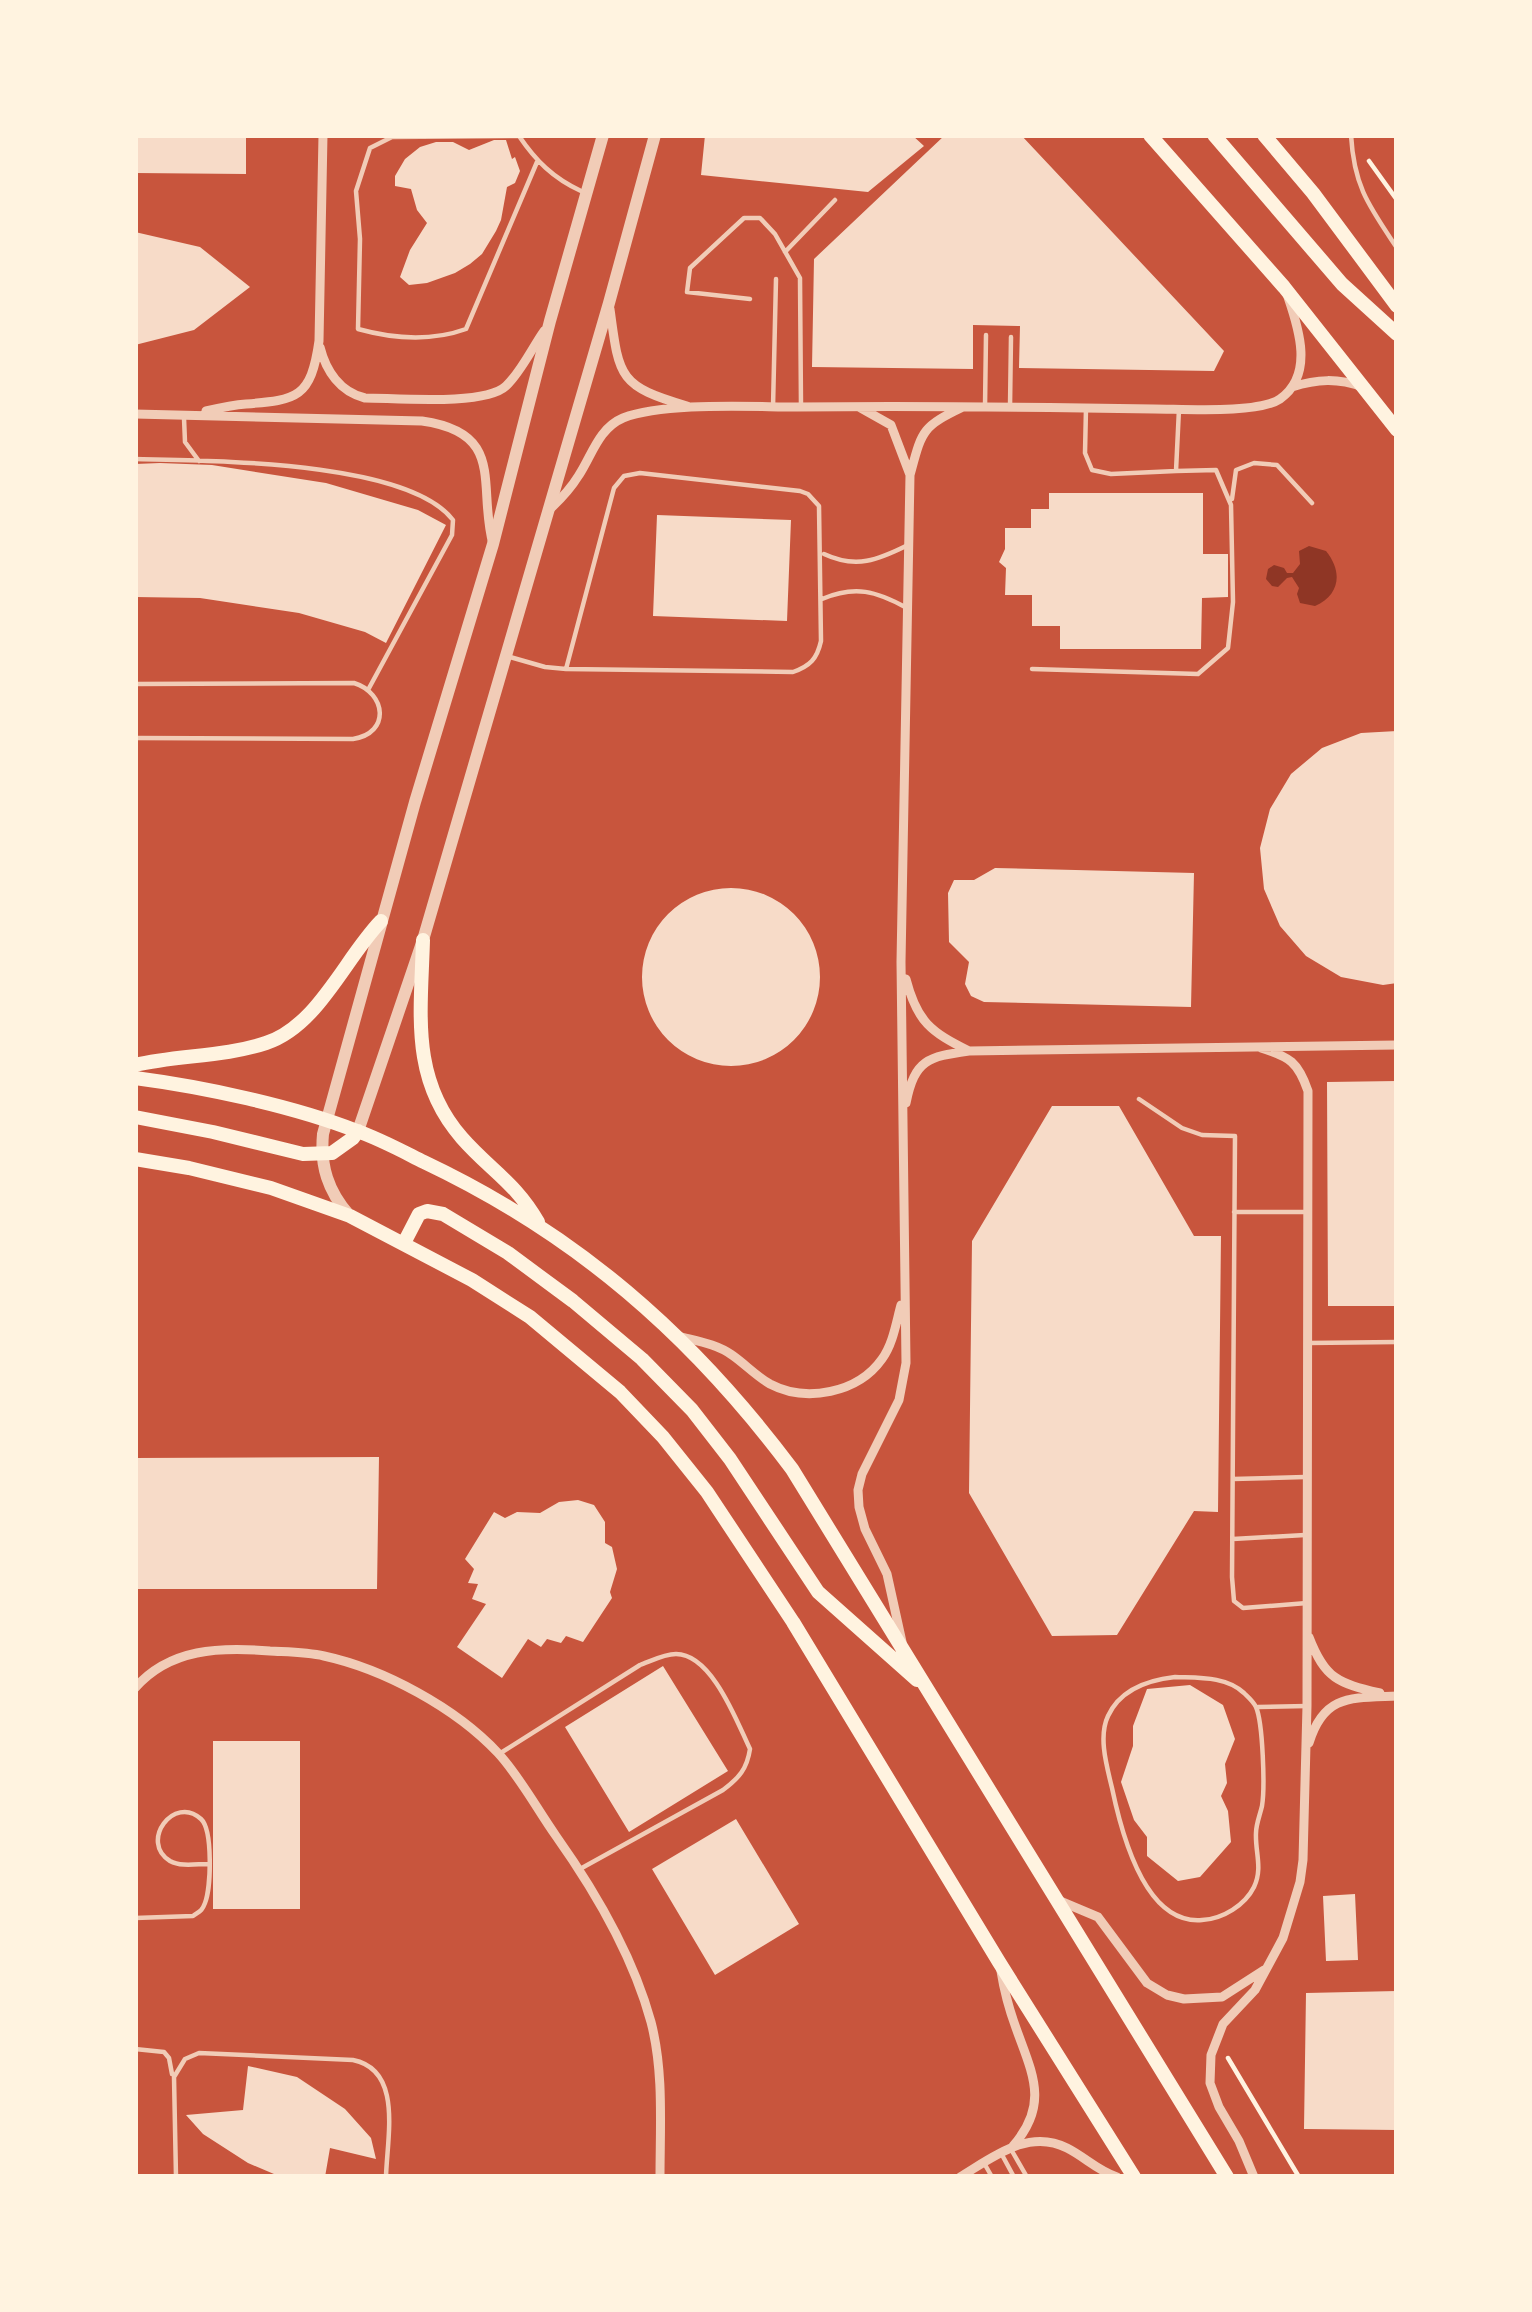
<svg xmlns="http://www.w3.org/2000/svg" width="1532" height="2312" viewBox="0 0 1532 2312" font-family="Quicksand,sans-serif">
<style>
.water{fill:#8f3625}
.building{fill:#f7dbc8}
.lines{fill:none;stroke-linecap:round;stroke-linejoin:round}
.path{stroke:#fff3e0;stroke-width:4.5}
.service{stroke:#f1ccb7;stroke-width:4.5}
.minor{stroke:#f1ccb7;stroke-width:9}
.tertiary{stroke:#f1ccb7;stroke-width:12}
.secondary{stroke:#fff3e0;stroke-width:14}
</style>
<rect width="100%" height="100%" fill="#c8553d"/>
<path class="water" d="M1309,546L1326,551C1343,572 1340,595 1315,606L1300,603L1297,594L1299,588L1292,577L1287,578L1278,587L1272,586L1266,579L1268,569L1274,565L1284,568L1287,573H1293L1300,564L1299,551Z"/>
<path class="building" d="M135,135H246V174L135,173Z
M705,135H912L924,146L868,192L701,175Z
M945,135H1021L1224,351L1214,371L1019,368L1020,326L973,325V369L812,367L814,259Z
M494,140H506L512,159L515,157L520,171L515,183L507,187L501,220L496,231L482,254L470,264L455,273L427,283L409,285L400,277L410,250L427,223L417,210L411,189L395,186V176L405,159L420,147L436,142H453L469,150Z
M135,232L200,247L250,287L194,330L135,345Z
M160,463L212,465L326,483L418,510L446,525L386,643L365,632L299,613L200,598L135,597V464Z
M1049,493H1203V554H1228V597L1202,598L1201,649H1060V626H1032V595H1005L1006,568L999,562L1005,549V528H1031V509H1049Z
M657,515L791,520L787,621L653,616Z
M1397,731V983L1383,985L1341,977L1306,956L1280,926L1264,889L1260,848L1270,809L1291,774L1322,748L1361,733Z
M995,868L1194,873L1191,1007L984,1002L971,996L965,984L969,962L949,942L948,893L954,880H974Z
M642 977a89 89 0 1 1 178 0a89 89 0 1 1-178 0Z
M1397,1081V1306H1328L1327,1082Z
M1052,1106H1119L1194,1236H1221L1218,1512L1194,1511L1117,1635L1052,1636L969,1493L972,1241Z
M379,1457L377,1589H135V1458Z
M578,1500L594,1505L605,1522V1543L612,1547L617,1569L610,1592L612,1598L583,1642L566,1636L561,1643L547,1639L541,1647L528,1639L502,1678L457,1647L486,1604L472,1599L478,1584L468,1583L474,1569L465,1559L494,1512L505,1518L517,1512L540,1513L559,1502Z
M663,1666L728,1771L629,1832L565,1727Z
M1190,1685L1223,1705L1235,1739L1225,1764L1227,1783L1221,1796L1228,1811L1231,1842L1200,1877L1178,1881L1147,1856V1837L1134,1820L1121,1782L1133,1746V1726L1147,1689Z
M213,1741H300V1909H213Z
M736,1819L799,1924L715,1975L652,1869Z
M1355,1894L1358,1960L1326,1961L1323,1896Z
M1397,1991V2130L1304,2129L1306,1993Z
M248,2066L297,2077L345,2109L371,2138L376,2159L330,2148L325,2177H281L248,2163L203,2134L186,2115L243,2110Z"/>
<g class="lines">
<path class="path" d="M1369,161L1397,200
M1228,2058L1299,2177"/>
<path class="service" d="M1351,135C1354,187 1369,206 1397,248
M537,162L466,329C430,342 394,339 358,329L360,239L356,191L370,148L392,137L519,136C536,161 553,178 581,191
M785,252L835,200
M750,299L687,292L690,268L744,218H760L775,234L800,278L801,407
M773,407L776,279
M985,407L986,335
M1010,407L1011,337
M1086,408L1085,453L1092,470L1111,474L1176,471L1179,409
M184,418L185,442L199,461
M135,459C209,461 407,460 453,520L452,535L368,690
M1232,499L1236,470L1254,463L1277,465L1312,503
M824,554C856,569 878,560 908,545
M822,599C855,585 876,591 907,608
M510,657L545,667L566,669L793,672C810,666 817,659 821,641L819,506L808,494L800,491L640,473L624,476L614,488L566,669
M1032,669L1198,674L1228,648L1233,602L1231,505L1216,470L1176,471
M135,684L354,683C386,693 391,733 353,739L135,738
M1139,1099L1182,1128L1202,1135L1235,1136L1232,1577L1234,1601L1243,1608L1307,1603
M1234,1212H1306
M1308,1343L1397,1342
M1233,1479L1305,1477
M1233,1539L1305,1535
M1175,1677C1198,1678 1226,1676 1244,1693C1248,1697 1253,1701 1256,1707C1263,1723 1265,1788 1262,1806C1260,1815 1256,1824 1256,1833C1255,1852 1263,1868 1254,1887C1245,1905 1223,1919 1202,1920C1144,1925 1121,1831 1112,1788C1107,1767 1098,1737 1108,1716C1120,1690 1148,1680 1175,1677Z
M1258,1707L1307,1706
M499,1754L640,1665C651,1661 664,1654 676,1654C712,1654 737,1722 750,1749C747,1769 739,1778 723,1790L580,1869
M135,1918L193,1916C200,1911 202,1911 205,1903C211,1888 213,1830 201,1819C174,1794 139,1842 170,1861C181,1867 196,1864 208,1864
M135,2049L164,2052L169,2058L172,2074
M1012,2151L1027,2177
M1001,2153L1014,2177
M984,2163L992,2177
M176,2177L174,2077L185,2059L199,2053L353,2060C403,2070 387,2137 386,2177"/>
<path class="minor" d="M610,309C619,378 619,386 687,406
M320,347C326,371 340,392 365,398C395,398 485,406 506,386C521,372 532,348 544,331
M1292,387C1317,379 1338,378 1363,387
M859,407L891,425L910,475
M206,411C219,408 232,405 246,404C297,400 311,398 319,341L323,135
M135,414L422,421C507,433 477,486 493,544
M550,509C561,499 571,488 579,475C592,455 599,428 623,418C665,402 750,407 797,407C916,406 1035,407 1154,409C1184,409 1258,414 1280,399C1314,375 1299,329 1288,297
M906,979C917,1022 931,1032 969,1051
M906,1103C915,1059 928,1057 969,1051L1397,1045
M678,1336C697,1341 717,1344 732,1355C745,1364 756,1376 770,1384C806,1403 858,1393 882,1359C893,1344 896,1323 901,1305
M1309,1637C1325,1679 1338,1683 1380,1693
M902,1642L887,1574L865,1529L859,1507L858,1490L862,1474L899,1400L906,1363L901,962L910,475C922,431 921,427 963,407
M135,1688C170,1648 220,1647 270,1651C288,1652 307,1652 324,1656C384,1669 456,1708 498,1753C520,1777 537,1809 556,1836C595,1891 633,1956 651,2022C664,2072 660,2126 660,2177
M1309,1743C1324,1694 1351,1698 1397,1696
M1060,1901L1098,1917L1147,1983L1167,1995L1184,1999L1222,1997L1264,1970
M1001,1971C1004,1990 1009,2009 1016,2028C1032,2073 1050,2104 1013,2146
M960,2177C992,2158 1028,2128 1067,2148C1085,2157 1098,2171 1117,2177
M1254,2177L1239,2141L1219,2107L1210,2083L1211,2055L1223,2024L1255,1990L1283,1938L1300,1882L1303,1860L1307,1706L1308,1091C1298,1062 1290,1057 1261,1048"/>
<path class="tertiary" d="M358,1131L423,940L609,303L655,135
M349,1215C328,1191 320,1166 323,1134L415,802L493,544L550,321L603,135"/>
<path class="secondary" d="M1150,135L1284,287L1397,430
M1214,135L1342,284L1397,334
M1264,135L1313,193L1397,306
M423,940C421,1013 410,1079 462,1138C490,1170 515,1182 538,1222
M135,1065C178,1055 224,1057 266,1043C318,1026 345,958 381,921
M135,1078C204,1087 293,1106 357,1131C380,1139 402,1151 424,1162C576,1234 691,1334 792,1469L1227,2177
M135,1117L213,1132L303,1154L332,1153L353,1138L358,1131
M135,1159L189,1168L271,1188L350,1216L472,1280L530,1317L620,1392L663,1437L707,1492L793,1622L999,1962L1134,2177
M404,1243L419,1214L427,1211L443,1214L508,1253L573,1301L642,1359L692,1410L730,1459L818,1592L917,1680"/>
</g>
<rect width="1532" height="2312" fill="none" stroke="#fff3e0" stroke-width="276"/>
</svg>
